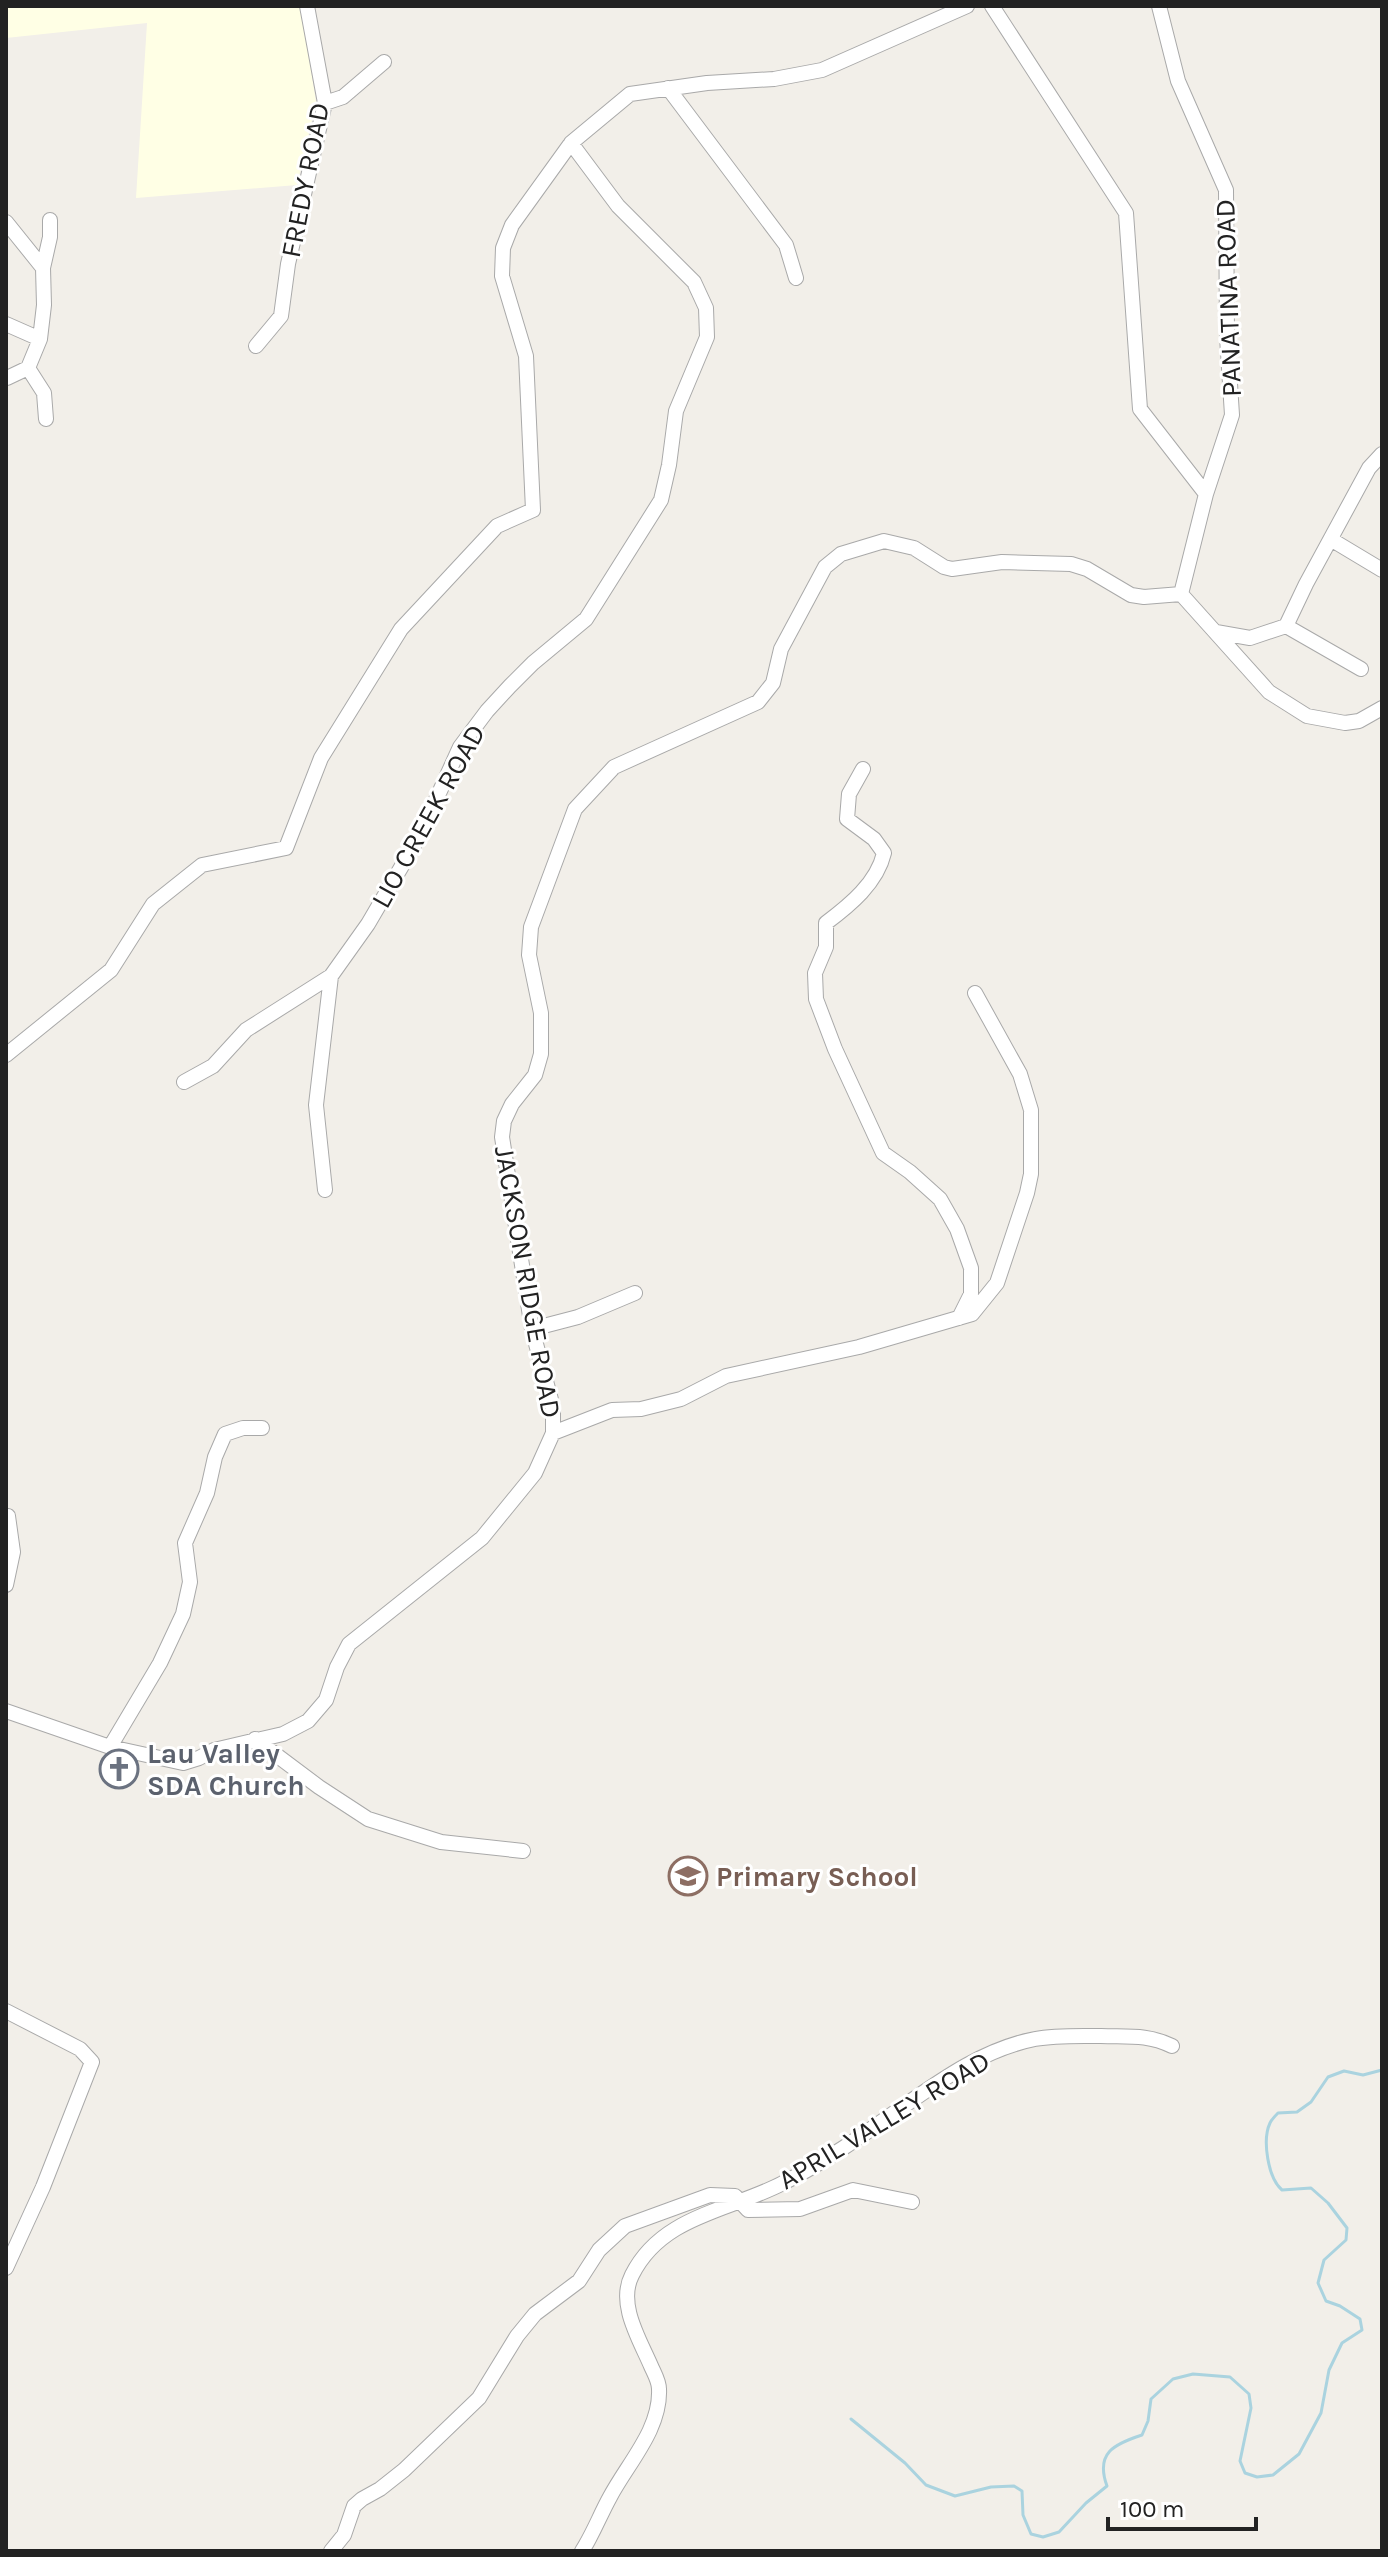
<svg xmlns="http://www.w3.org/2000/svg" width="1388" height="2557" viewBox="0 0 1388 2557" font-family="Karla,sans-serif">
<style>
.education{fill:#ffffe5}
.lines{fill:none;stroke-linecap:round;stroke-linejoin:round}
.stream{stroke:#aad3df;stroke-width:3}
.minor-casing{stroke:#a9a9a9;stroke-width:16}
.minor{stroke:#fff;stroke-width:14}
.labels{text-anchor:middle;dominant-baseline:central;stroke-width:6;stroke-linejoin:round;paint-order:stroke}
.street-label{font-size:28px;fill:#222;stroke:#fff}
.worship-label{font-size:28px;font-weight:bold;fill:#5b616d;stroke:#fff;text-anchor:start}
.education-label{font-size:28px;font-weight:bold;fill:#785e54;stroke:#fff;text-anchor:start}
</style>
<rect width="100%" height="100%" fill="#f2efe9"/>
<path class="education" d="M6,6H301L316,102L297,185L136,198L147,23L6,38Z"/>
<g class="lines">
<path class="stream" d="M851,2419L905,2463L926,2485L955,2496L991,2487L1014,2486L1022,2491L1023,2515L1031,2534L1043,2537L1059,2532L1086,2503L1107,2486C1095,2453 1114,2444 1142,2435L1148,2421L1151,2399L1173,2379L1193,2374L1230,2377L1249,2394L1251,2408L1240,2461L1245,2473L1257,2477L1273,2475L1299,2454L1321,2413L1329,2370L1342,2343L1362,2330L1360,2319L1340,2306L1326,2301L1318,2283L1324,2260L1346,2240L1347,2228L1328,2203L1311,2188L1282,2190C1268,2178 1262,2140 1270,2123C1272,2119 1275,2116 1278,2113L1297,2112L1311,2102L1328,2077L1344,2071L1363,2075L1382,2070"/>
<defs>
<path id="minor" d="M992,6L1126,213L1140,409L1206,494
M1159,6L1178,81L1226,190L1227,337L1232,415L1206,494L1181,594
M668,88L786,245L796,278
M325,103L343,97L384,62
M6,222L43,268L44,305L40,339L28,368L7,378
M43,268L50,237V220
M6,324L40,339
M256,346L281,316L288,264L325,103L307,6
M28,368L44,393L46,419
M1332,540L1382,570
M1181,594L1269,692L1307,716L1345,723L1359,721L1382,708
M1286,626L1361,669
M1216,632L1250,638L1286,626L1306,584L1369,468L1382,454
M863,769L849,794L847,819L874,839L884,853C877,883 850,905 826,923V947L815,973L816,999L835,1049L883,1153L910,1172L940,1199L957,1229L971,1268V1294L959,1318
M6,1055L111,970L153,904L202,865L286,848L321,758L401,629L497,526L533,510L526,356L502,276L503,248L512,225L571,143L630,94L707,83L774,79L822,70L967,6
M184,1082L213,1066L246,1030L331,976L368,924L420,835L460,747L487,711L510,686L533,663L586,619L661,500L669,465L676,411L707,337L706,308L694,282L618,206L571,143
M325,1190L316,1105L331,976
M532,1329L578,1317L635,1293
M553,1433L612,1410L641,1409L681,1399L726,1376L859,1347L972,1314L997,1283L1027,1193L1031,1174V1110L1020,1074L975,993
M6,1585L13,1552L8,1516
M6,1711L110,1747L183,1763L199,1758L214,1750L283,1734L308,1721L326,1700L337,1667L349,1644L482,1538L535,1473L553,1433V1407L532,1329L502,1137L504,1121L512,1104L535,1075L541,1054V1013L529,955L531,927L575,809L614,767L758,702L773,683L781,649L825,567L841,554L884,541L914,548L944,567L952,569L1002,562L1071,564L1087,569L1131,595L1144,597L1181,594
M255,1739L319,1787L368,1819L441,1842L523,1851
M110,1747L160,1663L183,1614L190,1582L185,1543L207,1493L215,1457L225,1434L243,1428H262
M6,2011L80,2049L92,2062L43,2187L6,2268
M331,2551L344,2535L354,2506L362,2499L380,2489L404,2470L479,2398L517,2336L535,2314L579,2281L599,2250L625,2226L710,2195L735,2196L748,2210L800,2209L853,2190L912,2202
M582,2551C593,2534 600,2515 610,2497C628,2463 661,2429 659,2389C659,2381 654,2373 651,2366C640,2340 617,2304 632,2275C662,2215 730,2211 783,2183C825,2162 863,2135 901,2108C941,2080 984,2049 1035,2039C1056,2035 1079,2036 1101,2036C1128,2037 1147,2034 1172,2046"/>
</defs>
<use href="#minor" class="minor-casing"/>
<use href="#minor" class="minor"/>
</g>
<defs>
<symbol id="church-ring" viewBox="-11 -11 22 22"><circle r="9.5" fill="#fff" stroke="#6b7280" stroke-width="1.5"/><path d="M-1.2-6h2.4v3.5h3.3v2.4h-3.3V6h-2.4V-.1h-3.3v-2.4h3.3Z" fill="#6b7280"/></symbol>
<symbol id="school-ring" viewBox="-11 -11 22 22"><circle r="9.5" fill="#fff" stroke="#8d6e63" stroke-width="1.5"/><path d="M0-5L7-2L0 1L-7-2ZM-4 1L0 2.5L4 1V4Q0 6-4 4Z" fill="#8d6e63"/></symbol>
</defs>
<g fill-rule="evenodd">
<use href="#church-ring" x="97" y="1747" width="44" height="44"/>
<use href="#school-ring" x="666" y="1854" width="44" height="44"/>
</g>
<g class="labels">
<g class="street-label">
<text transform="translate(305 180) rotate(-79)">FREDY ROAD</text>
<text transform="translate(1228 298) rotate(-92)">PANATINA ROAD</text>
<text transform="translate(428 816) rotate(-61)">LIO CREEK ROAD</text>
<text transform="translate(528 1282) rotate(80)">JACKSON RIDGE ROAD</text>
<text transform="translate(884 2120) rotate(-31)">APRIL VALLEY ROAD</text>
</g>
<g class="worship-label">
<text x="147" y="1753">Lau Valley<tspan x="147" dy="32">SDA Church</tspan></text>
</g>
<g class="education-label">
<text x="716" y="1876">Primary School</text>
</g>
</g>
<rect width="1388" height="2557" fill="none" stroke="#222222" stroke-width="16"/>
<path d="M1108 2517v12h148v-12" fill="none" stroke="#222222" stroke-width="4"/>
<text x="1120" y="2517" font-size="24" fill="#222222" stroke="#ffffff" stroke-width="6" paint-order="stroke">100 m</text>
</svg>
